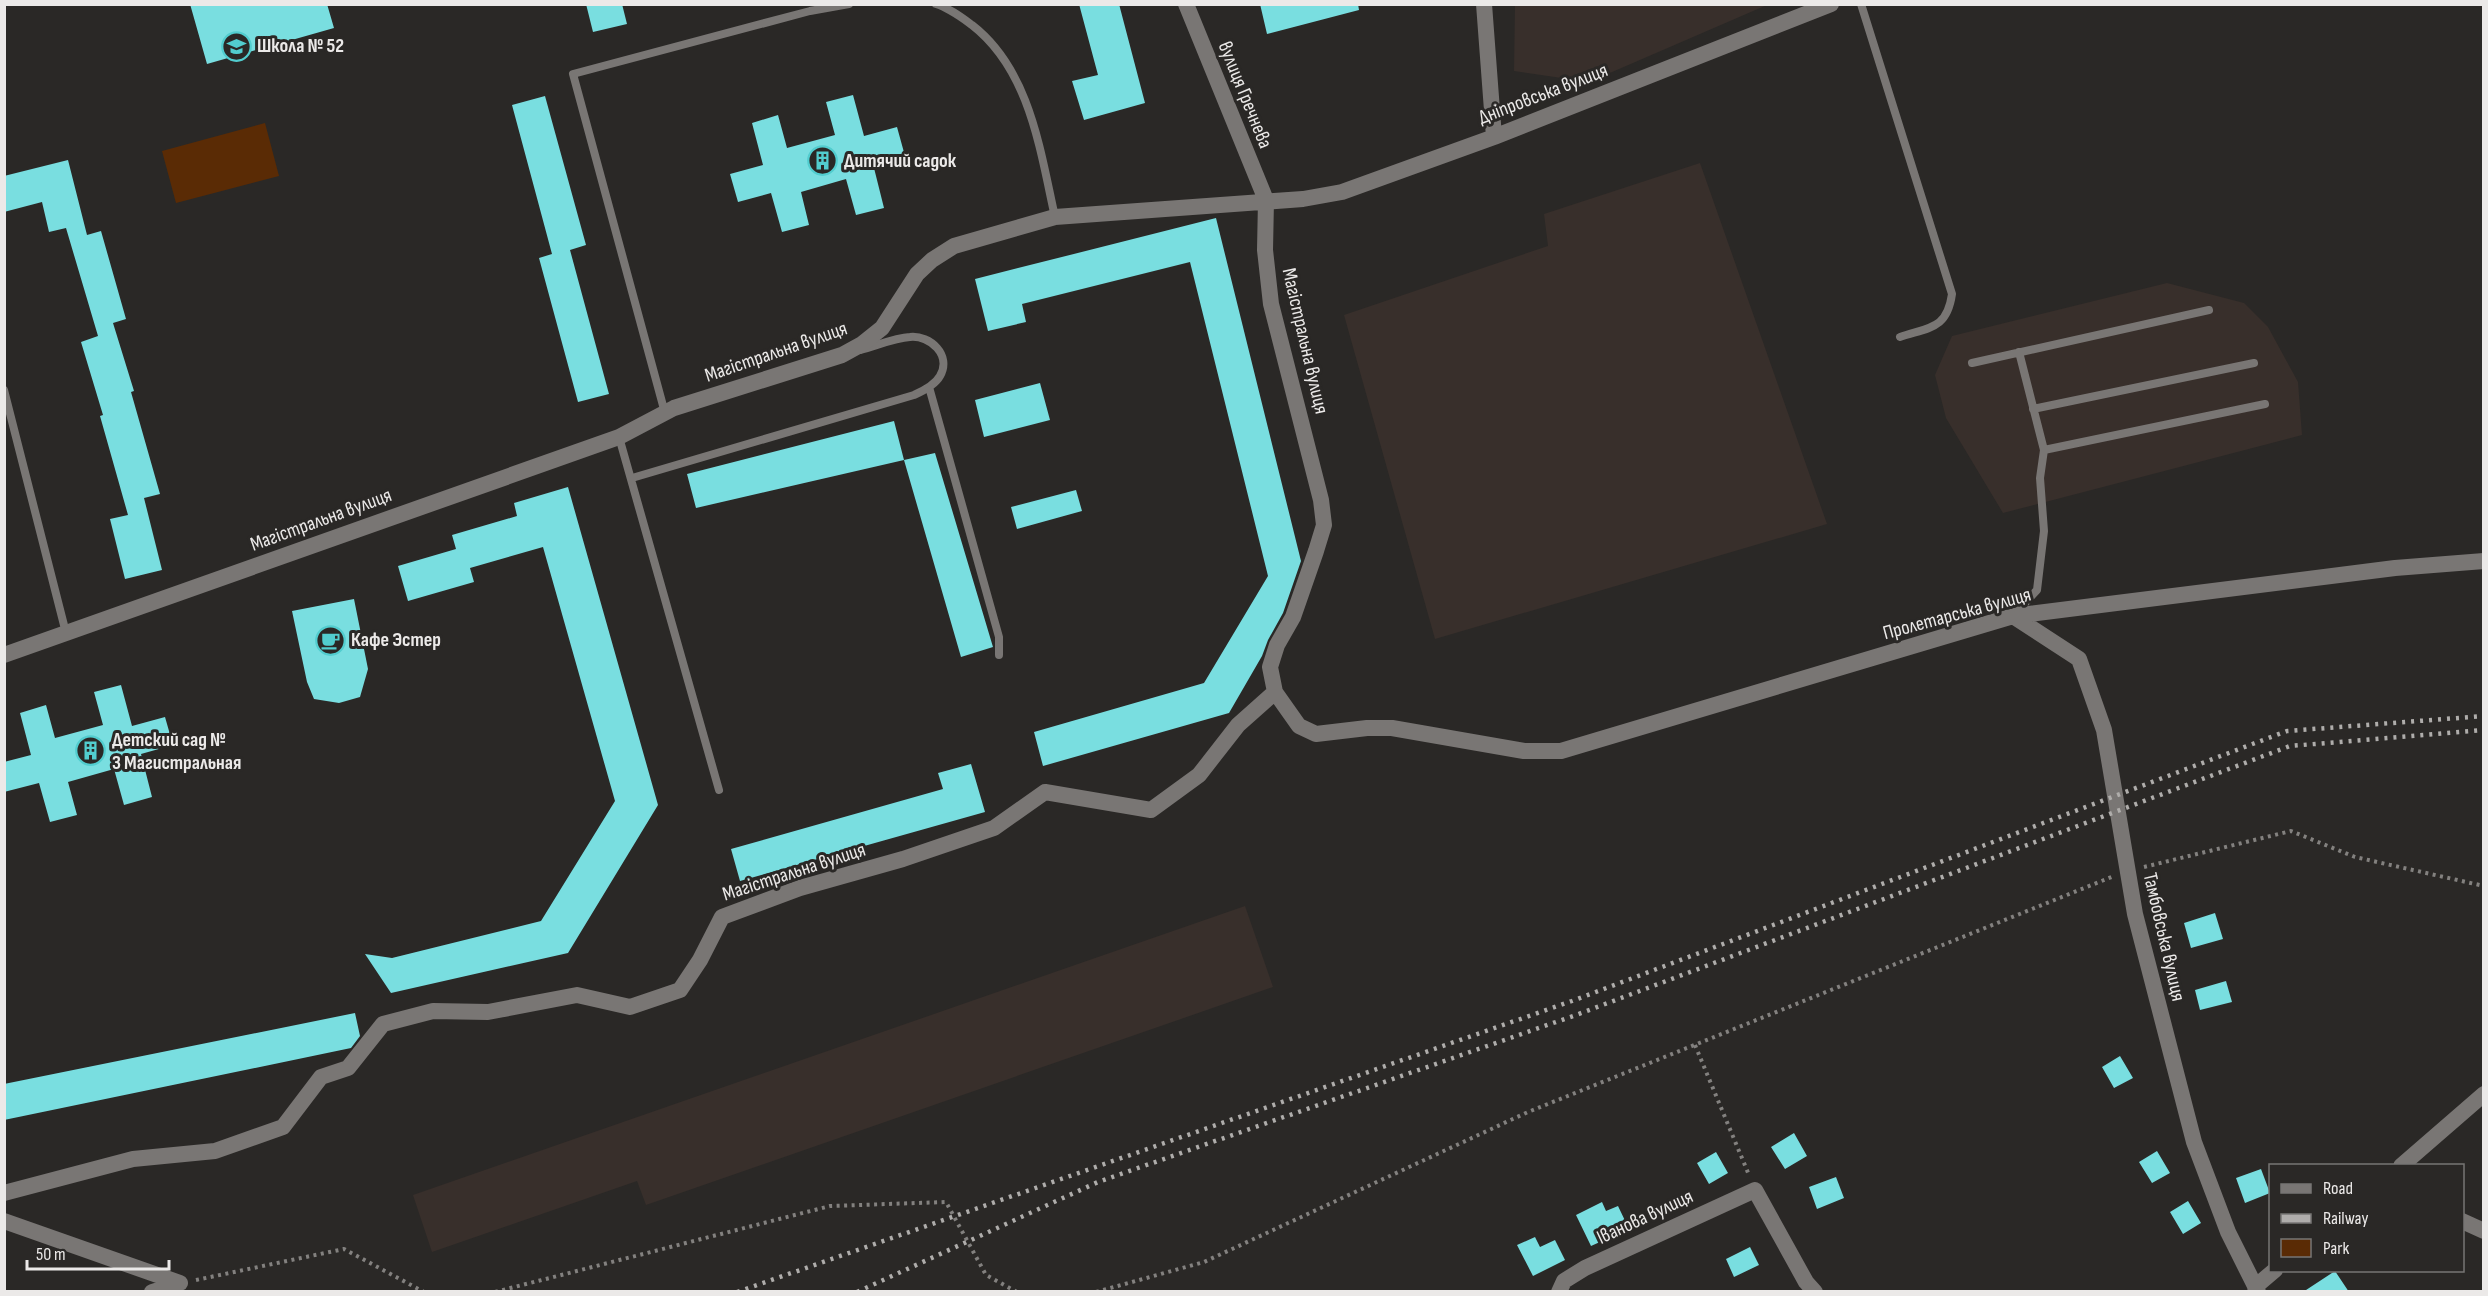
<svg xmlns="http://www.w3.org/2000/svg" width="2488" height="1296" viewBox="0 0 2488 1296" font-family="'Sofia Sans Condensed',sans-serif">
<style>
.built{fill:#382f2b}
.green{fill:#5a2b05}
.building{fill:#79dee0}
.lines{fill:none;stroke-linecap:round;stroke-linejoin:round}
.path{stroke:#83817f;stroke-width:4;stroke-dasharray:3 4.5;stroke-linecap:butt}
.service{stroke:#797674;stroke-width:8}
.minor{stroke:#797674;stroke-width:16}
.rail{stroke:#afadab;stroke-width:4.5;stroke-dasharray:3 6;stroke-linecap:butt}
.labels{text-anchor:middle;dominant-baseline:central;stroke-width:6;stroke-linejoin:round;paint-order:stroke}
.poi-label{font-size:20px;font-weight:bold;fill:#ebe9e8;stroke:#2a2826;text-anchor:start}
.street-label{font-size:20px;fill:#ebe9e8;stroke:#2a2826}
</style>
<rect width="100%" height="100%" fill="#2a2826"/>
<path class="built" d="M1515,5V4L1767,5L1589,82L1514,71Z
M1700,163L1827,524L1435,639L1344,315L1548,246L1544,214Z
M2167,283L2244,303L2268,327L2298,382L2302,435L2003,513L1946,418L1935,375L1952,336Z
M1245,906L1273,987L646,1205L637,1181L432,1252L413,1195Z"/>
<path class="green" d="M265,123L279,176L176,203L162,151Z"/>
<path class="building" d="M190,4H327L334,28L207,64Z
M586,4H622L627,24L593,32Z
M1079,4H1119L1145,103L1084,120L1072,81L1098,75Z
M1260,4H1358L1359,10L1267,34Z
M853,95L864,136L897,127L905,156L873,164L884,208L856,215L846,179L801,192L809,225L782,232L771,193L738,202L730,174L763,165L752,123L778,115L787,148L835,135L826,102Z
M545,96L586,245L570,250L609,394L578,402L539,258L552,254L512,105Z
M68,160L87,235L101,231L126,319L113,323L134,391L131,392L160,494L144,498L162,570L125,579L110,519L128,515L100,416L103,415L81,342L98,336L66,228L49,232L42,202L4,212V176Z
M1216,218L1301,561L1283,613L1268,640L1262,656L1229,713L1043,766L1034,732L1204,683L1268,576L1190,262L1022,304L1026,322L988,331L975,279Z
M1040,383L1050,420L984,437L975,400Z
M894,421L904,460L696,508L687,474Z
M935,453L993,647L961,657L904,460Z
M568,487L658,805L568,953L391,993L365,954L392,958L541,921L615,801L543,547L470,568L474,582L408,601L398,566L456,549L452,535L517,516L514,503Z
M1076,490L1082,511L1017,529L1011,507Z
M354,599L368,669L360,697L339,703L314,699L307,682L292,611Z
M121,685L132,726L165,717L173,745L141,754L152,797L124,805L114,769L68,782L77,815L50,822L39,783L4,792V762L31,755L20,713L46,705L55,738L103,725L94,692Z
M971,764L985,812L740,881L731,849L943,789L938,773Z
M2215,913L2223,939L2191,948L2184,923Z
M2226,981L2232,1002L2200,1010L2195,990Z
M355,1013L360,1036L351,1048L4,1120V1084Z
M2120,1056L2133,1078L2114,1088L2102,1067Z
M1794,1133L1807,1156L1785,1169L1771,1147Z
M2157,1151L2170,1173L2152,1183L2139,1162Z
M1716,1152L1728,1173L1709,1184L1697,1163Z
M2261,1169L2270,1193L2245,1203L2236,1178Z
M1836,1177L1844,1198L1817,1209L1809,1187Z
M2188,1201L2201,1223L2183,1234L2170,1212Z
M1602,1202L1606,1211L1618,1206L1629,1229L1591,1246L1576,1215Z
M1535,1237L1540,1247L1555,1240L1565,1260L1533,1276L1517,1245Z
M1750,1247L1759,1265L1734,1277L1726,1259Z
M2335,1271L2349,1292H2303Z"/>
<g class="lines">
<path class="path" d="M2144,867L2291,831L2355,857L2484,886
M1695,1045L1749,1175
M196,1280L344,1249L424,1292
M495,1292L830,1206L946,1202L986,1275L1017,1292
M1096,1292L1204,1262L1528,1112L2114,876"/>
<path class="service" d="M936,4C949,8 961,17 972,25C1030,70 1040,150 1055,217
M1861,4L1952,294C1947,329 1930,327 1900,337
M2019,352L2044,450L2265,404
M1972,363L2209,310
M929,387L999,637V655
M4,390L66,633
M2033,409L2254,363
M665,413L573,74L810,11L849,4
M619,437L719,790
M632,478L914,395C923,391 935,385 940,376C952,355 930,335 910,337C894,338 876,346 860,350
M2015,614L2037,590L2044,531L2040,478L2044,450"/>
<path class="minor" d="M1186,4L1266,200L1265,250L1271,304L1321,500L1324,525L1316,551L1293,617L1277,645L1270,667L1275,692L1299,726L1316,734L1367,728H1392L1524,751H1561L2013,616L2395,568L2484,561
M1484,4L1494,137
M2013,616L2079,659L2104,730L2135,914L2194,1142L2228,1232L2258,1292
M4,655L619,437L674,408L842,355L862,344L882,328L917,274L932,260L954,246L1055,217L1303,199L1342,192L1494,137L1831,4
M2401,1166L2484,1094
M4,1193L133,1159L215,1151L283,1127L321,1077L348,1068L383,1024L433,1011L488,1012L577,995L630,1007L680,990L700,960L722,917L800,888L903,859L994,828L1045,792L1151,810L1199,775L1238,725L1275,692
M4,1221L180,1283L152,1292
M2462,1221L2484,1231
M2255,1287L2275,1270
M1559,1292L1564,1281L1585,1268L1755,1190L1806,1282L1815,1292"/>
<path class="rail" d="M737,1292L1572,1001L2287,731L2484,716
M857,1292L1098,1182L1576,1015L2290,746L2484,730"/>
</g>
<defs>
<symbol id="school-ring" viewBox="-11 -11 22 22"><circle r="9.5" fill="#2a2826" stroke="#52cdcf" stroke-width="1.5"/><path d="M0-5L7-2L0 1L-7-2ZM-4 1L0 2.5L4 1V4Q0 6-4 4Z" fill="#52cdcf"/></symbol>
<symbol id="building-ring" viewBox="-11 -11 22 22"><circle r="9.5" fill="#2a2826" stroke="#52cdcf" stroke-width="1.5"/><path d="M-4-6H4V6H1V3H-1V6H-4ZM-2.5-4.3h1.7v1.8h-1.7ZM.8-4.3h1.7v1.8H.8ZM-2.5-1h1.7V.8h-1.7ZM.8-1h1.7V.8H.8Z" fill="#52cdcf"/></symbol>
<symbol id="cafe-ring" viewBox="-11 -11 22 22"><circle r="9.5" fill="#2a2826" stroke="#52cdcf" stroke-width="1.5"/><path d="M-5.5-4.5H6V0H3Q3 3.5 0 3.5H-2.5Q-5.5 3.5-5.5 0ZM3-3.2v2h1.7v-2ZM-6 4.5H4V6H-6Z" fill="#52cdcf"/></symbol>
</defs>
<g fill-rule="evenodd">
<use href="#school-ring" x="220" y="30" width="33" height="33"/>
<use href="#building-ring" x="806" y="144" width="33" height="33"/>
<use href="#cafe-ring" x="314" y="624" width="33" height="33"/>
<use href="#building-ring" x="74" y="734" width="33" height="33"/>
</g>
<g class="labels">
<g class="poi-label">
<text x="257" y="46">Школа № 52</text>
<text x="844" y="161">Дитячий садок</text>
<text x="351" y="640">Кафе Эстер</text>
<text x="112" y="740">Детский сад №<tspan x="112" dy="23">3 Магистральная</tspan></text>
</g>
<g class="street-label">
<text transform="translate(1543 94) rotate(-21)">Дніпровська вулиця</text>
<text transform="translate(1245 95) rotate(68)">вулиця Гречнева</text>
<text transform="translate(1305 341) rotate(77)">Магістральна вулиця</text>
<text transform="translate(776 352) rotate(-19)">Магістральна вулиця</text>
<text transform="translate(321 520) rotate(-20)">Магістральна вулиця</text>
<text transform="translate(1957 614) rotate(-15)">Пролетарська вулиця</text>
<text transform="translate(794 872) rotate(-18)">Магістральна вулиця</text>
<text transform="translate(2164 937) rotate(77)">Тамбовська вулиця</text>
<text transform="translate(1645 1217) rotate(-25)">Іванова вулиця</text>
</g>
</g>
<rect width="2488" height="1296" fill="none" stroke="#ebe9e8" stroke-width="12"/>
<rect x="2269" y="1164" width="195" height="108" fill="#2a2826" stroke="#777574" stroke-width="1.5"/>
<rect x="2281" y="1184" width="30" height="9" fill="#797674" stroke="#777574" stroke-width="1.5"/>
<text x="2323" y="1194" font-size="18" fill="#ebe9e8">Road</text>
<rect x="2281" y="1214" width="30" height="9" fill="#afadab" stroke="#777574" stroke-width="1.5"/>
<text x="2323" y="1224" font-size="18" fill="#ebe9e8">Railway</text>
<rect x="2281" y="1239" width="30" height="18" fill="#5a2b05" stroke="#777574" stroke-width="1.5"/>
<text x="2323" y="1254" font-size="18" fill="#ebe9e8">Park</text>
<path d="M27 1260v9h142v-9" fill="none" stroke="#ebe9e8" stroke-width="3"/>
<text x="36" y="1260" font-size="18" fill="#ebe9e8" stroke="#2a2826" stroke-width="4.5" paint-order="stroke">50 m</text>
</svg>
